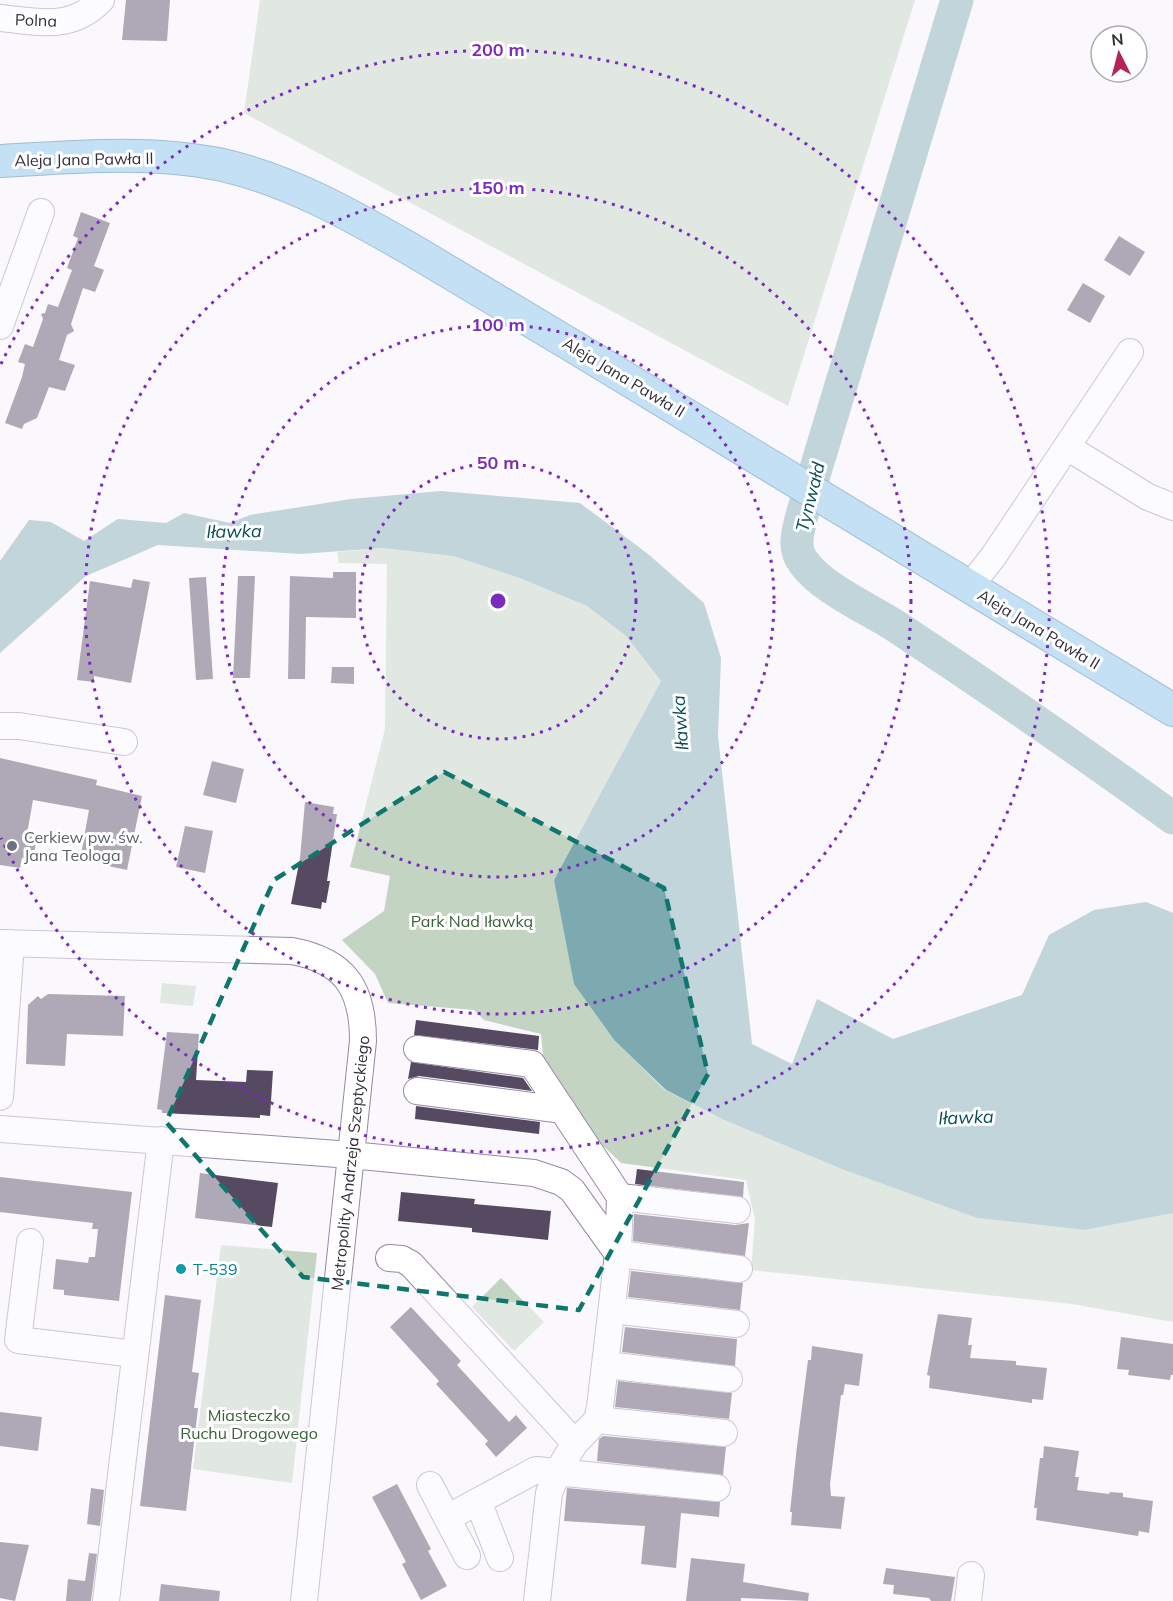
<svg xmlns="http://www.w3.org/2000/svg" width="1173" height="1601" viewBox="0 0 1173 1601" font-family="Mulish,sans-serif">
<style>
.green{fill:#c3d5c2}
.water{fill:#7daab0}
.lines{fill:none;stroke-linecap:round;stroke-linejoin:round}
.river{stroke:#7daab0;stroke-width:33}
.building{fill:#564962}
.minor-casing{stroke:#9789a5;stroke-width:28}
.major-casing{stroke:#3176a1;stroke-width:34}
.minor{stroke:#fff;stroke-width:26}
.major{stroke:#83c4e8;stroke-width:32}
.marked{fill:none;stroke:#0f766e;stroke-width:4.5;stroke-dasharray:12 8;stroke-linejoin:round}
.ring{fill:none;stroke:#7b2cbf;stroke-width:3;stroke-dasharray:3 6}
.worship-dot{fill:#6b7280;stroke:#fff;stroke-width:2}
.culture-dot{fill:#0f9aa8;stroke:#fff;stroke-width:2}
.labels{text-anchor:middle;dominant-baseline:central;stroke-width:6;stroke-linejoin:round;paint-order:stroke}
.street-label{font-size:16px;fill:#332d39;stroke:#fff}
.worship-label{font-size:16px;fill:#5b616d;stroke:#fff;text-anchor:start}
.park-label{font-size:16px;fill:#386037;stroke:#fff}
.culture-label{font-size:16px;fill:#0d838f;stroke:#fff;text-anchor:start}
.water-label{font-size:18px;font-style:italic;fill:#074d55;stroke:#fff}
.centre{fill:#7b2cbf;stroke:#fff;stroke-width:3}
.ring-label{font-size:18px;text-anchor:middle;font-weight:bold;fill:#7b2cbf;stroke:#fff;stroke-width:6;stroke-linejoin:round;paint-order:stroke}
</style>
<rect width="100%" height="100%" fill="#faf7fd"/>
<path class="green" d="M260,0H915L788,406L244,113Z
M382,548L453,556L522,579L587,606L626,636L661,681L554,880L615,1041L665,1090L722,1119L791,1147L977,1218L1085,1230L1173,1213V1322L1072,1304L751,1270L755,1220L746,1180L621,1163L595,1138L544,1065L541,1034L484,1020L474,1010L388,1003L375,974L342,940L384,911L390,876L350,867L385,729L387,564L339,563L337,552Z
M162,983L196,986L193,1006L160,1003Z
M221,1245L317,1253L292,1483L193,1469Z
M501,1278L544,1322L514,1351L472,1307Z"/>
<path class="water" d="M441,491L580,503L648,554L704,603L721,658L718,736L752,1044L792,1064L817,999L893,1039L1022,995L1049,935L1094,910L1146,902L1173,913V1213L1085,1230L977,1218L842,1169L722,1119L666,1090L615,1041L574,984L554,880L661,681L626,636L587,606L522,579L453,556L382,548L301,554L158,545L86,576L0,653V561L29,520L51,522L84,541L118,519L166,523L184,513L230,523L250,515L351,499Z"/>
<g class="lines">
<path class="river" d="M957,0L802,515C798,532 792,548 804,563C822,588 867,608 894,625C988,687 1082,752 1173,818"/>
</g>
<path class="building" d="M126,0H170L167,41L122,40Z
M81,212L110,223L94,266L104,270L95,292L83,288L71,324L74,331L67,335L59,360L75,365L65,391L49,387L37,418L24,424L22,429L5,423L22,377L25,364L18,362L25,344L33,347L43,319L41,314L45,313L48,304L58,307L72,270L67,268L78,238L73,236Z
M1119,236L1145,252L1130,276L1104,260Z
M1083,283L1105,296L1090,323L1067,310Z
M333,572H356V618L306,617L305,679H288L290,576L333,578Z
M238,576H255L250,678H233Z
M206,577L213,679L196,680L189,578Z
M133,579L150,582L131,683L94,676V682L77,680L90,581L131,588Z
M332,667H354V684L331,683Z
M0,758L97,780L96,785L142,796L127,870L80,860L89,810L33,800L27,834L37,836L33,860L22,858L20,868L0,865Z
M212,761L244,769L236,803L203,795Z
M305,802L334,807L333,814H337L327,881H330L326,903L322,902L321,909L291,904L300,858Z
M185,826L213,831L205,873L176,867Z
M48,994L125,996L123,1036L67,1034L65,1066L26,1064L28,1005L38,996L41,999Z
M416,1020L539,1036L538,1050L414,1035Z
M167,1032L199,1034L196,1080L246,1082L247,1070L273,1071L270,1116L260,1115V1118L162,1113V1110L157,1109Z
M411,1062L523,1078L532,1091L419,1076L408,1079Z
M416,1106L540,1122L539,1134L415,1119Z
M637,1169L744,1182L743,1197L635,1184Z
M200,1173L278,1183L272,1227L195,1218Z
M0,1177L132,1192L119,1301L64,1295V1290L53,1289L56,1259L88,1263L89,1257H95L98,1229H92L93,1223L0,1212Z
M401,1192L475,1199L474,1204L551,1211L548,1240L472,1232V1228L398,1221Z
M634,1214L735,1225L749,1223L745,1256L633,1241Z
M631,1271L743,1283L740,1310L628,1297Z
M165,1295L201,1300L192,1372L199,1373L194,1408H198L186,1511L140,1506Z
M411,1307L461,1361L457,1365L509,1422L516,1415L527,1428L496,1457L485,1444L488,1441L436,1384L439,1381L390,1327Z
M938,1314L972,1318L968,1345H972L970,1358L1016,1361V1365L1047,1368L1043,1400L1032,1399V1403L929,1388L930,1376L927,1375Z
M625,1327L737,1339L735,1366L622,1352Z
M1121,1337L1173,1344V1375H1171L1170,1380L1128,1375L1129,1370L1117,1369Z
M812,1346L863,1354L859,1386L845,1384L843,1395H841L830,1484L831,1496L845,1497L841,1529L791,1525L792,1512H790L797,1446L808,1360H811Z
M618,1381L732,1393L729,1419L615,1407Z
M0,1412L42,1417L38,1451L0,1446Z
M603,1436L726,1447L723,1475L597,1461L599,1439Z
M1044,1446L1079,1451L1075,1477H1079L1077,1490L1109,1494L1110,1492L1123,1493V1497L1153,1501L1149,1533L1139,1531L1138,1536L1036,1520L1037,1508H1034L1040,1458H1043Z
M397,1484L431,1549L428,1551L447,1586L421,1600L402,1564L406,1562L372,1497Z
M91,1488L104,1490L100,1526L87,1524Z
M567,1488L720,1502L719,1517L681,1513L676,1568L641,1564L645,1526L564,1521Z
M0,1542L29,1545L15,1601L0,1598Z
M89,1553L97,1554L91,1601H66L68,1579L85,1581Z
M691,1558L745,1564L743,1582L809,1593L808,1601L741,1598V1601H686Z
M886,1568L955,1577L951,1601H931L929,1598L893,1594L894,1585L883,1584Z
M161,1584L220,1591L219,1601H159Z"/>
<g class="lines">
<defs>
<path id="minor" d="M0,18C39,22 71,31 101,0
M0,326L41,212
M1067,447L1148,497L1173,507
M970,586L993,557L1130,352
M0,726H19L124,742
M0,943L292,951C345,961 363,988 363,1041L304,1601
M417,1049L532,1064L620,1197L618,1254L600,1407L597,1420L575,1443L558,1471L549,1493L537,1601
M417,1091L563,1110
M0,1097L11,943
M0,1129L351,1155L534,1173L561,1182L572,1190L618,1254L739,1269
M620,1197L737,1210
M30,1242L18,1340L135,1354
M389,1258L402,1259L411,1264L575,1443
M612,1310L736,1324
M606,1365L729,1379
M597,1420L724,1433
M430,1485L447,1518L536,1470L717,1488
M478,1501L500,1558
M447,1518L467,1556
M106,1601L161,1140
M968,1601L971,1575"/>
<path id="major" d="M0,161C72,157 147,150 218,164C288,179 351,215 412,250C463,280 514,311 566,342C769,463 971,586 1173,710"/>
</defs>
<use href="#minor" class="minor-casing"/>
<use href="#major" class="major-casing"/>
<use href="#minor" class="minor"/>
<use href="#major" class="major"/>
</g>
<path d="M0 0H1173V1601H0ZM444,772L664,888L708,1074L579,1310L303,1277L166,1122L274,880Z" fill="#faf7fd" fill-opacity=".55" fill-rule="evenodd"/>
<path class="marked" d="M444,772L664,888L708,1074L579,1310L303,1277L166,1122L274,880Z"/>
<g class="ring">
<circle cx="498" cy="601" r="138"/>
<circle cx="498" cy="601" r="276"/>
<circle cx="498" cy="601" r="413"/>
<path d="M1 364A551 551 0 1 1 1 838"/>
</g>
<circle class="worship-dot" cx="12" cy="846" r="6"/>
<circle class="culture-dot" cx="181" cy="1269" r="6"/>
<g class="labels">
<g class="street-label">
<text transform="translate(36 20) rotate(2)">Polna</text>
<text transform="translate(84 159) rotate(-1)">Aleja Jana Pawła II</text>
<text transform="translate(624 377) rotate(31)">Aleja Jana Pawła II</text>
<text transform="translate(1039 629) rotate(31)">Aleja Jana Pawła II</text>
<text transform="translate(350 1163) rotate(-84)">Metropolity Andrzeja Szeptyckiego</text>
</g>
<g class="worship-label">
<text x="24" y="837">Cerkiew pw. św.<tspan x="24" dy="18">Jana Teologa</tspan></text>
</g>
<g class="park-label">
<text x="472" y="921">Park Nad Iławką</text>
<text x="249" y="1415">Miasteczko<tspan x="249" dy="18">Ruchu Drogowego</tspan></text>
</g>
<g class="culture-label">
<text x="193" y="1269">T-539</text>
</g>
<g class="water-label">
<text transform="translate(810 497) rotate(-76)">Tynwałd</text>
<text transform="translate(234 531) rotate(-1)">Iławka</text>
<text transform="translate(680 723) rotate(-94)">Iławka</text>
<text transform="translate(966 1117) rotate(-2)">Iławka</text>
</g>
</g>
<circle cx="498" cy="601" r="9" class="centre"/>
<g class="ring-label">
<text x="498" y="56">200 m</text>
<text x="498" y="194">150 m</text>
<text x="498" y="331">100 m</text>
<text x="498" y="469">50 m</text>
</g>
<g transform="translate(1119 54) rotate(354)"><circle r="28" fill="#ffffff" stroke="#adabb0" stroke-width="1.5"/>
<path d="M0-4.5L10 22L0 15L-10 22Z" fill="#b32458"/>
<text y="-9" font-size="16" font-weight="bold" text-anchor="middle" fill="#332d39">N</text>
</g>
</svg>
